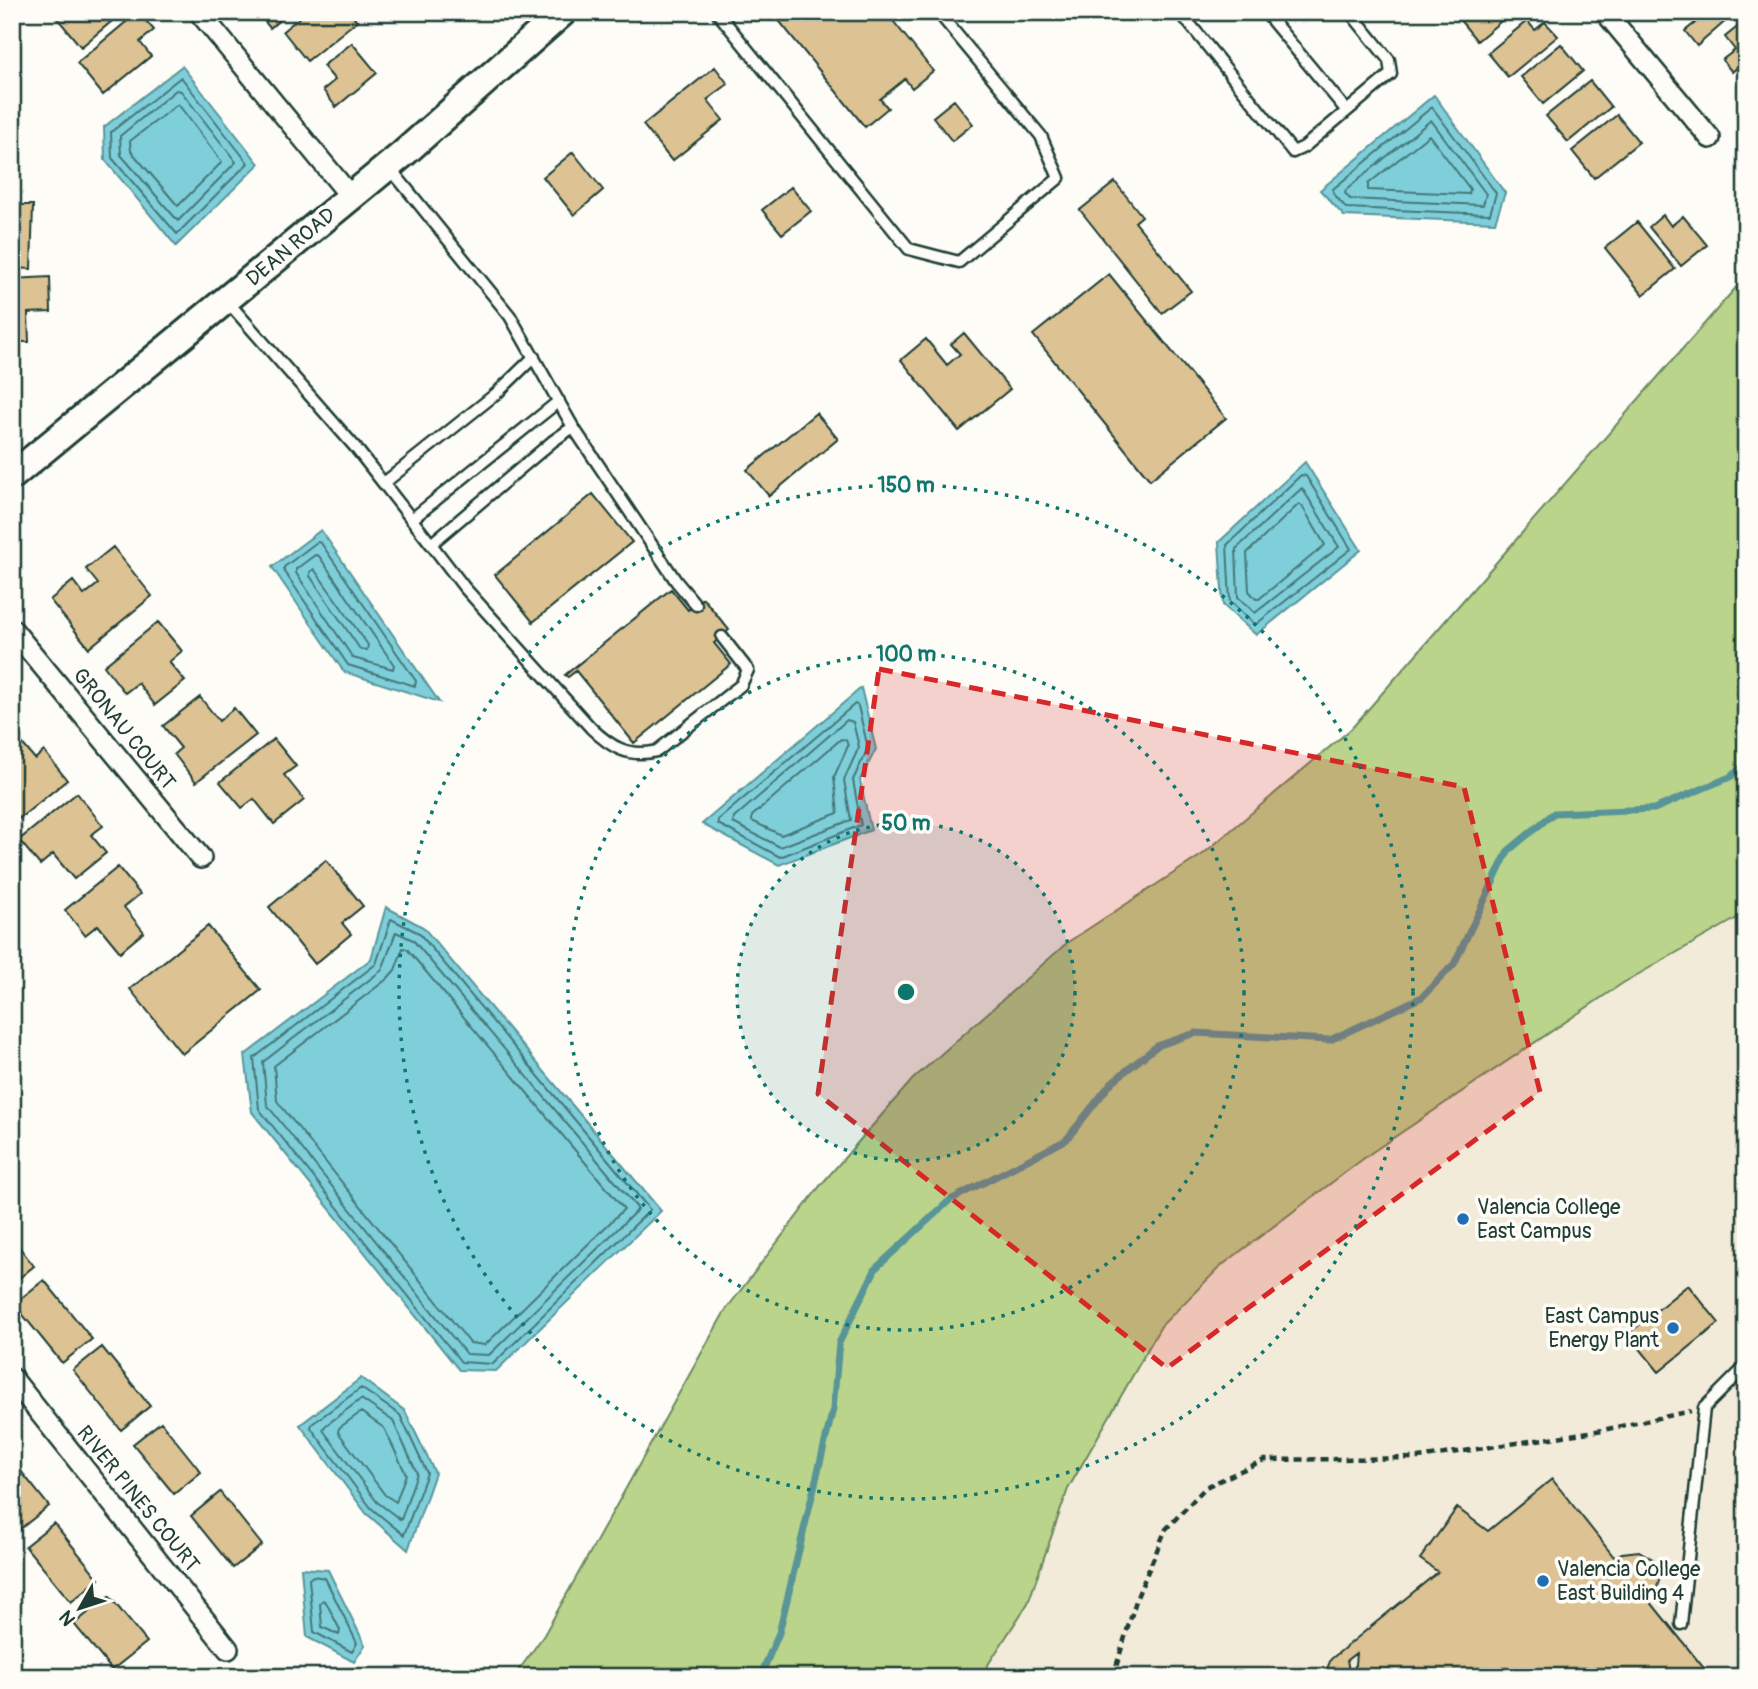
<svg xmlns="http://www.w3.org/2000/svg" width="1758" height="1689" viewBox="0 0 1758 1689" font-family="Pangolin,sans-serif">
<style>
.built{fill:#f3ebd9}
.green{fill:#bad48b;stroke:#6c8860;stroke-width:2}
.water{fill:#7fcfdb;stroke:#599598;stroke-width:2}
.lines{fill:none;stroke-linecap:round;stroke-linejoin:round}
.shore{stroke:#457777;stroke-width:2}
.stream{stroke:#599598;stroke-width:7}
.building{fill:#ddc393;stroke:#1f3d34;stroke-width:2}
.service-casing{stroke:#1f3d34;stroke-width:15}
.minor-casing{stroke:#1f3d34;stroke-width:24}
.secondary-casing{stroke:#1f3d34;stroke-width:32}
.path{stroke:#1f3d34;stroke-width:4.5;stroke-dasharray:7 5;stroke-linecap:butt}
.service{stroke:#fdfcf7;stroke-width:10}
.minor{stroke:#fdfcf7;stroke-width:19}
.secondary{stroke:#fdfcf7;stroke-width:26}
.marked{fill:#d62828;fill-opacity:0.2;stroke:#d62828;stroke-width:5;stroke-dasharray:14 9;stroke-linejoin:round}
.ring{fill:none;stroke:#0f766e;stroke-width:3.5;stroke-dasharray:3.5 7}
.poi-dot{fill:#1f6fb2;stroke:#fdfcf7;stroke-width:2.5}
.labels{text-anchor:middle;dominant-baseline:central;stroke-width:7;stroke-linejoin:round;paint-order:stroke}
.street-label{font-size:21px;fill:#1f3d34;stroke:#fdfcf7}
.poi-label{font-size:21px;fill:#1f3d34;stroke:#fdfcf7;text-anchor:start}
.centre{fill:#0f766e;stroke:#fdfcf7;stroke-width:3.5}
.ring-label{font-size:21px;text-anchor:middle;font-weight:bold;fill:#0f766e;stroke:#fdfcf7;stroke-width:7;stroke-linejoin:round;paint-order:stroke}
</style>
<rect width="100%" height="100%" fill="#fdfcf7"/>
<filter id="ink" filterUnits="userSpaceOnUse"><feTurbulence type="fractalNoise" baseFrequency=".0143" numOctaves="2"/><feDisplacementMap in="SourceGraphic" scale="14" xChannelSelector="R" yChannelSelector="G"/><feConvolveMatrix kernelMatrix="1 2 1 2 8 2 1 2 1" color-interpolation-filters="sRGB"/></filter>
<g filter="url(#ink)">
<path class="built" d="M1746,738V1677H644Z"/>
<path class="green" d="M1746,276V913L1623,983L1371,1153L1221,1266L1161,1326L1068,1489L1028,1603L980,1677H514L544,1635L725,1311L820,1186L913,1079L1068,942L1203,854L1351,729Z"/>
<path class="water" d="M182,66L259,164L176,246L105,160L104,127Z
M1434,95L1505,193L1495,222L1344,216L1320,190Z
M1305,462L1361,550L1256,635L1223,605L1219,542Z
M321,530L439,702L344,672L272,567Z
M861,688L876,749L860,780L871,830L779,865L702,824Z
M386,907L423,927L661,1211L496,1371L459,1370L252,1112L245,1055L371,959Z
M361,1378L405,1411L435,1473L408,1550L366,1513L300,1425Z
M301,1568L328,1570L365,1645L354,1662L307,1637Z"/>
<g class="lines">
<path class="shore" d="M181,77L248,163L177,234L112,158L111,132Z
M176,90L181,91L236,162L178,221L121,155L120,136Z
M178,104L222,162L178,206L131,151L130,141Z
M1432,107L1496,193L1490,214L1346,208L1333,193V189Z
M1431,120L1486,194L1483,205L1350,199L1345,193L1346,190Z
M1429,135L1470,189L1469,194L1368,190V184Z
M1301,475L1306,476L1351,549L1255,625L1230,601L1227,545Z
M1302,488L1339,547L1255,613L1238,597L1236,549Z
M1299,504L1302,506L1325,545L1259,599H1256L1249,591L1247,553Z
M317,542L321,543L416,681L415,686L348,665L284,571V567Z
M315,555L319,556L394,665L393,669L353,658L296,573V569Z
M314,569L368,645L367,650L360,649L310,576V572Z
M855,704L858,706L868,748L853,780L861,825L780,857L718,824V820Z
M847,720L853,722L859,747L844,780L851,820L780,847L733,823L734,818Z
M841,739L846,740L848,746L834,777L838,813L781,835L752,821V816Z
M391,919L419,933L650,1210L493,1364L461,1362L259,1109L254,1058L376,964Z
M396,932L413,940L638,1209L489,1355L466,1354L267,1105L263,1062L382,970Z
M403,948L407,949L624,1209L485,1345L470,1343L277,1101L274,1066L387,979L395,970Z
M361,1388L400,1415L427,1473L404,1535L371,1508L311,1428L312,1424Z
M361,1399L393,1421L417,1473L401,1520L377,1502L323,1430L325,1426Z
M361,1412L384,1428L406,1474L396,1502L385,1495L338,1432L339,1428Z
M313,1576L325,1578L357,1643L352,1652L314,1632L309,1579Z
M323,1600L326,1602L340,1630L339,1635L322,1627L320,1604Z"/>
<path class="stream" d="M760,1677L779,1633L833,1409L839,1343L876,1268L950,1200L1066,1140L1112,1082L1157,1046L1195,1033L1330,1040L1422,997L1454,964L1508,851L1554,813L1654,809L1730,777L1746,764"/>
</g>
<path class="building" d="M115,12L118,16L81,47L53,13Z
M138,12L154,30L140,42L151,56L103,95L77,63Z
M257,12H289L270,28Z
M306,12H349L357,21L307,61L283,31Z
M772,12H886L933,71L912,88L905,79L880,99L888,108L865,127Z
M1457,12H1512L1477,41L1455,14Z
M1736,12L1697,46L1685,31L1695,23L1687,12Z
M1746,20V60L1732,72L1722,60L1735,50L1725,37Z
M1527,21L1535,30L1545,22L1558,36L1508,77L1488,53Z
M352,43L377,73L336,107L323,90L335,80L323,66Z
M1561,44L1583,71L1543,104L1521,77Z
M715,67L728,84L707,100L723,120L672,161L643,125Z
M1590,81L1611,107L1568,142L1546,116Z
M954,100L973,124L952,141L933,117Z
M1617,115L1639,142L1594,178L1572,151Z
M573,152L603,190L574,215L543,177Z
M1115,182L1142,216L1135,222L1191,291L1162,313L1080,210Z
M791,187L811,211L782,234L762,210Z
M12,205H33L31,269L12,268Z
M1663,215L1671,226L1683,216L1707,245L1681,266L1649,227Z
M1637,222L1675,269L1643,295L1605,248Z
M1109,274L1226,418L1150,480L1033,335Z
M50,277L51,312L28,313L29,342H12V279Z
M964,333L1010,389L959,431L901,360L926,339L947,365L960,354L951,344Z
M816,413L838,439L769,496L747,470Z
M593,494L632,542L533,622L495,575Z
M113,547L152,596L89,648L50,600L73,581L84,595L98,584L86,569Z
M671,589L688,610L703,598L729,630L714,643L731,664L634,743L576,671L568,677L565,675Z
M158,622L182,651L169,662L185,681L155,705L138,683L125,693L104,666Z
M200,697L219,721L234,708L256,735L196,782L174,754L181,748L163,726Z
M16,736L35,759L44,751L67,780L15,822L12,818V739Z
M274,739L296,766L284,775L304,800L274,824L254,799L242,808L220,782Z
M77,793L103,826L91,835L106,853L74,879L53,854L40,865L19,840Z
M326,860L363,906L342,923L351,934L315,964L269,907Z
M118,867L140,894L124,907L144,932L120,952L98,925L85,935L65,910Z
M208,926L261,990L182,1054L130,989Z
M12,1238L34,1266L12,1284Z
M44,1280L92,1339L62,1363L14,1304Z
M1688,1285L1719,1323L1659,1372L1628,1334Z
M102,1347L150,1406L121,1430L73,1370Z
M161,1422L201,1472L174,1494L133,1444Z
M12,1460L49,1506L20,1529L12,1519Z
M1552,1479L1614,1557L1622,1553L1639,1551L1654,1560L1660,1577L1655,1594L1649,1600L1711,1677H1354L1356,1653L1347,1660L1349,1671L1345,1676L1334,1677L1330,1674L1327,1669L1331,1659L1438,1572L1420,1559L1457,1508L1488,1531Z
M220,1492L262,1545L233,1568L191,1516Z
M54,1523L99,1579L71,1602L25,1546Z
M109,1596L147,1642L112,1670L74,1624Z"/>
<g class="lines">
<defs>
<path id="service" d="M717,12L909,249L959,262L1059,178L1041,136L938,12
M1180,12L1293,152L1304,147L1391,74L1389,60L1350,12
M1265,12L1347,111
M227,301L355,447L431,544L553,441L573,427L510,316L389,167
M573,427L676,581L696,605
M384,483L497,393L534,357
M412,519L559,401
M431,544L464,587L591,728C611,747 628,758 657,751L741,685L748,670L722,637
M1681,1624L1704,1408L1746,1366"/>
<path id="minor" d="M199,12L351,197
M1605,12L1710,138
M12,629L201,858
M12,1378L228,1649"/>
<path id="secondary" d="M12,476L403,154L563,12"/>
</defs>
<use href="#service" class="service-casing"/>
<use href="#minor" class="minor-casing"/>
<use href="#secondary" class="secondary-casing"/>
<path class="path" d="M1113,1677L1137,1597L1166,1529L1206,1487L1264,1460L1418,1458L1603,1430L1691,1411"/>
<use href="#service" class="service"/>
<use href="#minor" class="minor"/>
<use href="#secondary" class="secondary"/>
</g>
</g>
<path class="marked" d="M879,669L1464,787L1540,1092L1167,1368L818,1094Z"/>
<circle cx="906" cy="992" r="169" fill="#0f766e" fill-opacity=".12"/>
<g class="ring">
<circle cx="906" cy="992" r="169"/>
<circle cx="906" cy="992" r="338"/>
<circle cx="906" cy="992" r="507"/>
</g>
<g class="poi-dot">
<circle cx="1463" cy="1219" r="7"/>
<circle cx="1673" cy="1328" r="7"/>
<circle cx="1543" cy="1581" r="7"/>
</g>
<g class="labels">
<g class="street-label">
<text transform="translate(291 247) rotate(-40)">DEAN ROAD</text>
<text transform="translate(124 729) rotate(51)">GRONAU COURT</text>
<text transform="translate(138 1499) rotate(51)">RIVER PINES COURT</text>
</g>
<g class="poi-label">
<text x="1477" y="1207">Valencia College<tspan x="1477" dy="24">East Campus</tspan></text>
<text x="1659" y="1316" text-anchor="end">East Campus<tspan x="1659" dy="24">Energy Plant</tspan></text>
<text x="1557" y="1569">Valencia College<tspan x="1557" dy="24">East Building 4</tspan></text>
</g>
</g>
<circle cx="906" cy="992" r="10" class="centre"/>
<g class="ring-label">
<text x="906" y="492">150 m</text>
<text x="906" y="661">100 m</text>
<text x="906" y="830">50 m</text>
</g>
<rect width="1758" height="1689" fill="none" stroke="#fdfcf7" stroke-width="42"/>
<rect x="21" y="21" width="1716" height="1647" fill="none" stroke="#1f3d34" stroke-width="2.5" filter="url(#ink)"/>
<g transform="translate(80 1608) rotate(231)" stroke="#fdfcf7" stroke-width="5" paint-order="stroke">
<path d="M0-5L12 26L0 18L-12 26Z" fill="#1f3d34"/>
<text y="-10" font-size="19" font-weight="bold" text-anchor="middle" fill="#1f3d34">N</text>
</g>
</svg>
